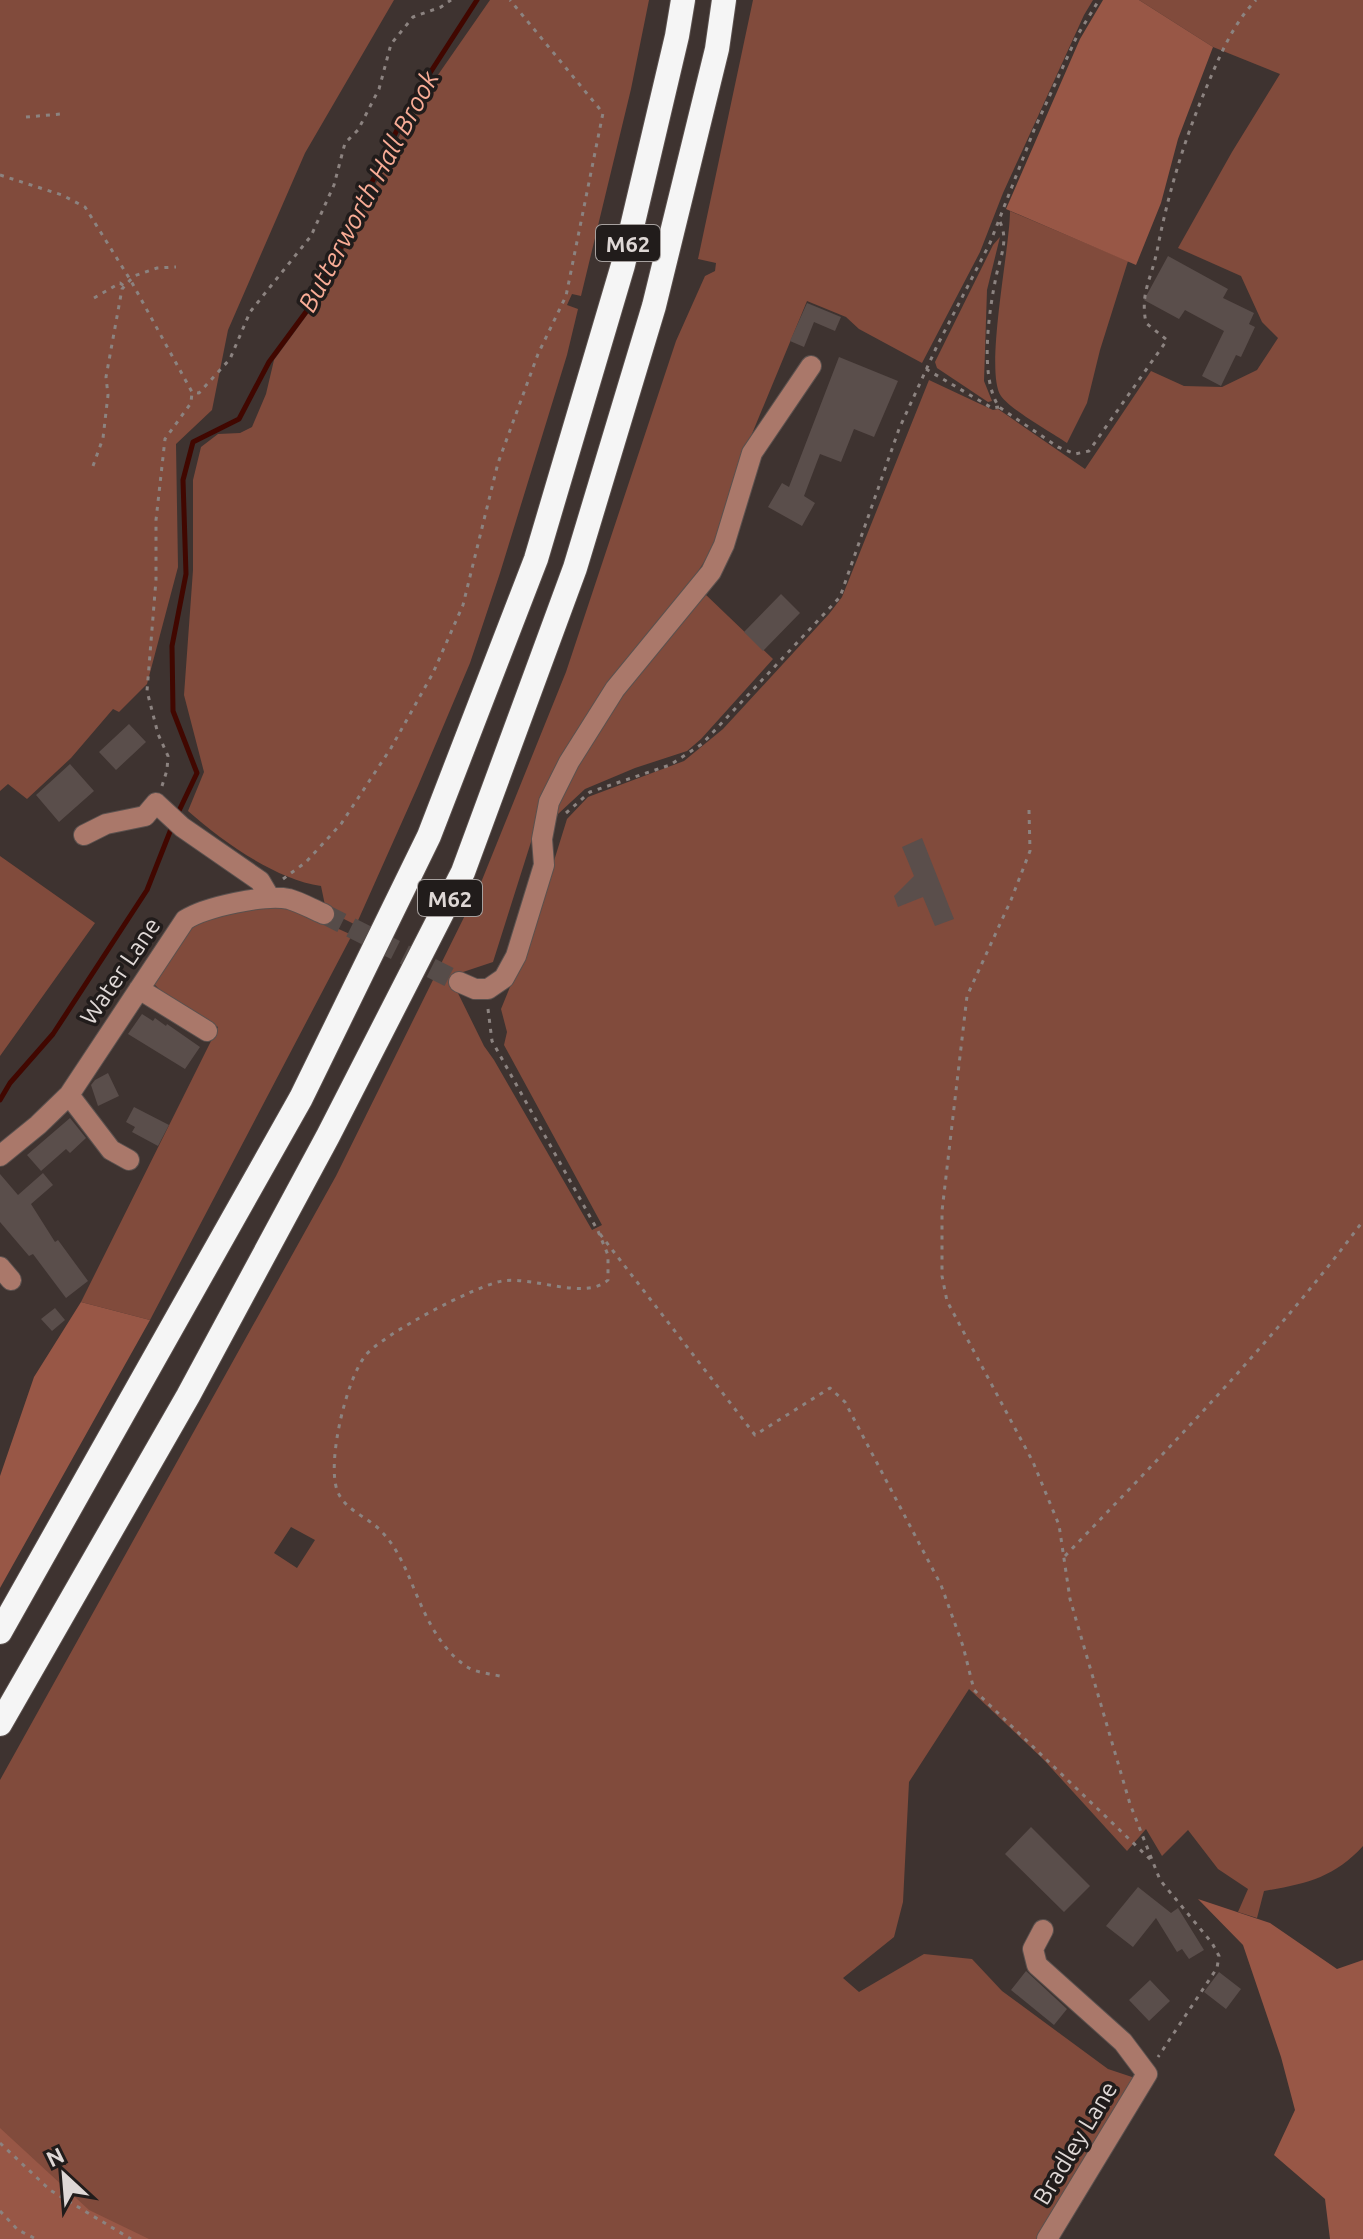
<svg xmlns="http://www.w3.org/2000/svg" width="1363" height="2239" viewBox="0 0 1363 2239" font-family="Ubuntu,sans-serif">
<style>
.green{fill:#814b3c;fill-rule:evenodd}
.forest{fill:#985746}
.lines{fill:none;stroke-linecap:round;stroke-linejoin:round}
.stream{stroke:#410700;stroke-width:5}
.building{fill:#5a4e4b}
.minor-tunnel{stroke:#564c49;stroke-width:20;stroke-dasharray:20 10;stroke-linecap:butt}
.minor-casing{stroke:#5b514e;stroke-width:22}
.highway-casing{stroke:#5b514e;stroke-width:26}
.path{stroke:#8c8380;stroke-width:3;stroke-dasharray:4 6;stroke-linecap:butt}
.minor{stroke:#aa786a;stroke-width:20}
.highway{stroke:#f5f5f5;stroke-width:24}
.labels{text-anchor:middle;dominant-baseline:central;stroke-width:7;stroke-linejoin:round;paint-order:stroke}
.shield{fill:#211c1b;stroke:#a6a09e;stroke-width:2}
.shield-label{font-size:22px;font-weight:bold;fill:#dfd8d6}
.street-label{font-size:24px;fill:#dfd8d6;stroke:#211c1b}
.water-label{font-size:26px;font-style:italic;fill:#f9ac96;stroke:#211c1b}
</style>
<rect width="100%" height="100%" fill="#3e3330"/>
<path class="green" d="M0,0H394L305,153L228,330L212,410L176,444L178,567L147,684L119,712L113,709L71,758L27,799L8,784L0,791Z
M490,0H649L631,89L581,296L572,294L567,305L578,309L567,355L500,573L470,663L418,786L356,925L326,910L321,886C275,879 223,842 188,811L204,772L184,695L193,570V480L201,447L218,434L240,433L252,427L266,394L274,360L321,296L408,118Z
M753,0H1093L1084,15L1003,193L980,252L922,363L859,329L846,317L807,301L742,458L720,537L537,823L493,962L463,972L454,985L484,1046L494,1060L592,1230L602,1225L504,1045L507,1032L501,1009L530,938L567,819L588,797L684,761L723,729L829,614L842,597L929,380L993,410L998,409L1085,469L1151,371L1184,386L1222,387L1257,370L1278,338L1262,322L1241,276L1178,248L1232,152L1280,74L1213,47L1139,0H1363V1846C1334,1878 1305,1884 1264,1891L1257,1918L1238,1912L1248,1889L1218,1869L1188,1830L1162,1856L1146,1829L1127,1851L1043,1759L969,1689L909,1782L903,1902L894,1937L843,1978L859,1992L924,1954L972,1959L1002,1991L1108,2069L1135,2078L1037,2239H0V1780L336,1176L480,885L566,672L676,341L705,276L715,271L716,263L698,259ZM291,1527L315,1540L297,1568L274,1553Z
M1010,211L1128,261L1100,350L1087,403L1067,443C1051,432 1011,410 1001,396C984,372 1010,248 1010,211Z
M1000,237L987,290L984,381L992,401L988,402L937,368L935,362L993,245Z
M704,593L773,659L701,739L687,751L635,768L585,789L558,814L548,840L554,804L610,703Z
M0,856L95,923L0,1056Z
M281,903L352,935L150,1320L81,1302L218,1027L170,1000L153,983L195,920Z"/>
<path class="forest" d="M1103,0H1139L1213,47L1178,139L1161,203L1136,265L1006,209L1080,39Z
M81,1302L150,1320L0,1588V1476L34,1377Z
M1198,1899L1270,1923L1337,1969L1363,1960V2239H1330L1325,2199L1274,2155L1295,2110L1281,2057L1243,1945Z
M0,2128L89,2210L149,2239H0Z"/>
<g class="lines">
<path class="stream" d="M177,815L197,773L173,711L172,646L186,574L183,480L193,442L239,419L269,362L317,297L408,107L477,0
M0,1100L10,1083L53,1034L147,890L173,824"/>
</g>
<path class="building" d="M1168,256L1228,289L1223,298L1254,313L1249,324L1255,327L1241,357L1236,355L1221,386L1202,376L1224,331L1185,310L1179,319L1144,300Z
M807,303L841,317L835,331L814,322L804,347L790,341Z
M839,357L898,381L874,437L854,429L841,462L820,454L804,496L815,503L802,526L768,507L782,483L789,487Z
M781,594L800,613L763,651L744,632Z
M129,724L146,742L116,770L99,752Z
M70,764L94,791L59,822L36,795Z
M922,838L954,919L935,926L923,897L898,907L894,896L914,876L902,847Z
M142,1014L153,1021L155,1018L166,1026L167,1024L200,1047L185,1069L128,1034Z
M108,1073L119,1096L98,1106L91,1085L95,1080Z
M134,1107L169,1125L158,1146L132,1132L135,1127L126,1122Z
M70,1118L86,1138L70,1153L66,1149L41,1171L27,1155Z
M43,1173L53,1185L31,1204L55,1242L58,1240L88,1281L66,1298L33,1254L29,1256L0,1222V1174L18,1195Z
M55,1308L65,1320L52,1331L41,1319Z
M1031,1827L1090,1886L1064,1912L1005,1854Z
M1138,1887L1171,1913L1178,1908L1204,1950L1189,1959L1182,1949L1177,1952L1156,1918L1133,1947L1106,1926Z
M1026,1971L1067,2009L1054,2025L1011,1990Z
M1219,1972L1241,1989L1226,2009L1204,1992Z
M1150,1980L1170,2001L1149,2021L1129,2000Z"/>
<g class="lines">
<path class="minor-tunnel" d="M324,914L459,982"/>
<defs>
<path id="minor" d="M84,835L106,824L145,816L156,803L182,827L260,881L270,898
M459,982L475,989H488L504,978L516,956L544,865L542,839L549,802L569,762L615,689L711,572L724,545L752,453L811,366
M139,989L207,1031
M69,1095L111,1150L129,1160
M0,1156L38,1125L69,1095L185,920C205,907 265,894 289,899C300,902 312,909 324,914
M0,1267L11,1280
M1043,1930L1033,1949L1037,1965L1123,2042L1147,2074L1047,2239"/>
<path id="highway" d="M0,1632L301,1098L429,836L536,559L623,265L677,36L683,0
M0,1724L188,1396L328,1136L463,872L575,568L654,306L717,49L724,0"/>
</defs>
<use href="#minor" class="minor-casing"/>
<use href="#highway" class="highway-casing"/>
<path class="path" d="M26,117L61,114
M0,175L62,195L85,207L131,281L192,392L199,393L230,359L250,312L311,236L334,185L345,143L358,130L379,89L391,44L413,17L441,7L451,0
M1000,222C1009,241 1000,257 996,277C989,311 979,377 999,407L1058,447L1075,454L1089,451L1167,340L1146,323C1140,293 1151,280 1157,251C1168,194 1184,140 1207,86C1220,55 1233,24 1256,0
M94,298L120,283L124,286
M926,369L992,408L999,407
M93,466L103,438L108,395L106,377L122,289L134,276L157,268L176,267
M162,786L167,770L168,756L158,734L147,691L156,580V520L165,439L191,403L192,392
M1029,810L1030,851L1011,900L967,996L942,1211V1276L947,1301L1033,1462L1059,1525L1070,1599L1130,1804L1160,1880L1212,1943L1219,1956L1217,1968L1158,2057
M566,813L590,792L670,765L702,744L840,597L899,429L937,346L990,243L1034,130L1077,36L1099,0
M283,879L306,862L341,824L391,748L433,673L463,605L498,463L538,354L566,296L603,113L510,0
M488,1009L492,1041L598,1231L608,1255V1280C585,1301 534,1276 502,1281C475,1286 381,1335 365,1356C346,1381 327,1461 337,1490C344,1510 368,1517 381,1531C393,1543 400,1557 407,1572C421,1605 436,1648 469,1668C478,1673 493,1674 504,1677
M600,1234L755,1435L830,1388L845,1402L941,1585L963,1646L974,1690L1153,1862
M1065,1556C1169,1448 1274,1341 1363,1221
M0,2143L50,2190L131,2239
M0,2211L18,2230L36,2239"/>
<use href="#minor" class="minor"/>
<use href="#highway" class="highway"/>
</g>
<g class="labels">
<g class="shield">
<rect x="596" y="225" width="64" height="36" rx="6"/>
<rect x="418" y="880" width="64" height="36" rx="6"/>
</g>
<g class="shield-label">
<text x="628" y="243">M62</text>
<text x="450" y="898">M62</text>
</g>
<g class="street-label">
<text transform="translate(120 971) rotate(-56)">Water Lane</text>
<text transform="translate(1075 2143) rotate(-59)">Bradley Lane</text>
</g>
<g class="water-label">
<text transform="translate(368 191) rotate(-62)">Butterworth Hall Brook</text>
</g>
</g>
<g transform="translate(64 2175) rotate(334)" stroke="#211c1b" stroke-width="6" paint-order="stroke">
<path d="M0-6L14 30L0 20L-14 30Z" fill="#dfd8d6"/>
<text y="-12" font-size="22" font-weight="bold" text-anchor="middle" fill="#dfd8d6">N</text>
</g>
</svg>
